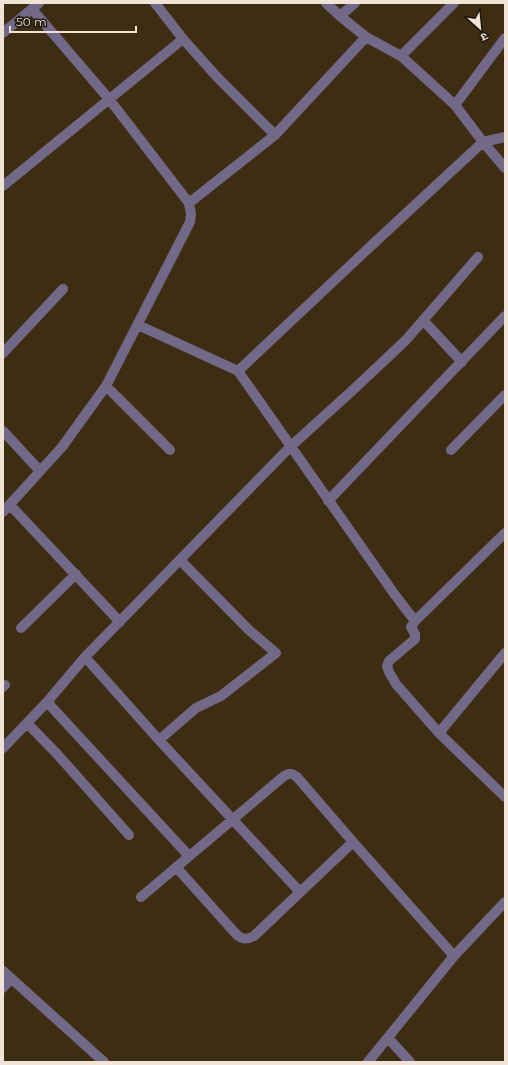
<svg xmlns="http://www.w3.org/2000/svg" width="508" height="1065" viewBox="0 0 508 1065" font-family="Montserrat,'Noto Sans Devanagari',sans-serif">
<style>
.lines{fill:none;stroke-linecap:round;stroke-linejoin:round}
.minor{stroke:#726888;stroke-width:10}
</style>
<rect width="100%" height="100%" fill="#3d2d13"/>
<g class="lines">
<path class="minor" d="M155,3L183,39L218,78L275,135
M326,3L340,16L366,37L401,56L455,105L483,142L505,168
M340,16L355,3
M3,33L39,3
M401,56L454,3
M455,105L505,38
M3,186L183,39
M189,203L275,135L366,37
M423,320L462,362
M138,325L238,371L373,244L483,142L505,137
M3,353L63,289
M238,371L395,595L415,621L505,533
M106,386L170,450
M3,431L40,471
M451,450L505,395
M328,501L505,316
M10,505L120,622
M3,512L62,447L106,386L190,222L191,214L189,203L109,99L32,9
M415,621L411,627L415,634V639L389,661L387,666L389,672L396,684L439,733L505,797
M21,628L76,574
M85,657L159,740L300,892
M3,687L5,685
M47,702L189,856
M27,723L58,755L129,835
M439,733L505,653
M159,740L196,708L221,696L276,653L249,630L180,560
M3,748L47,702L85,657L290,447L354,389L406,340L478,257
M176,867L236,934C242,940 247,940 254,936L353,842
M141,897L284,776C290,773 292,773 297,777L353,842L454,956
M3,971L104,1062
M3,988L11,978
M388,1038L410,1062
M368,1062L454,956L505,902"/>
</g>
<rect width="508" height="1065" fill="none" stroke="#efe4d5" stroke-width="8"/>
<g transform="translate(480 28) rotate(153)" stroke="#1e170c" stroke-width="3" paint-order="stroke">
<path d="M0-3L7 15L0 10L-7 15Z" fill="#efe4d5"/>
<text y="-6" font-size="11" font-weight="bold" text-anchor="middle" fill="#efe4d5">उ</text>
</g>
<path d="M10 26v6h126v-6" fill="none" stroke="#efe4d5" stroke-width="2"/>
<text x="16" y="26" font-size="12" fill="#efe4d5" stroke="#1e170c" stroke-width="3" paint-order="stroke">50 m</text>
</svg>
